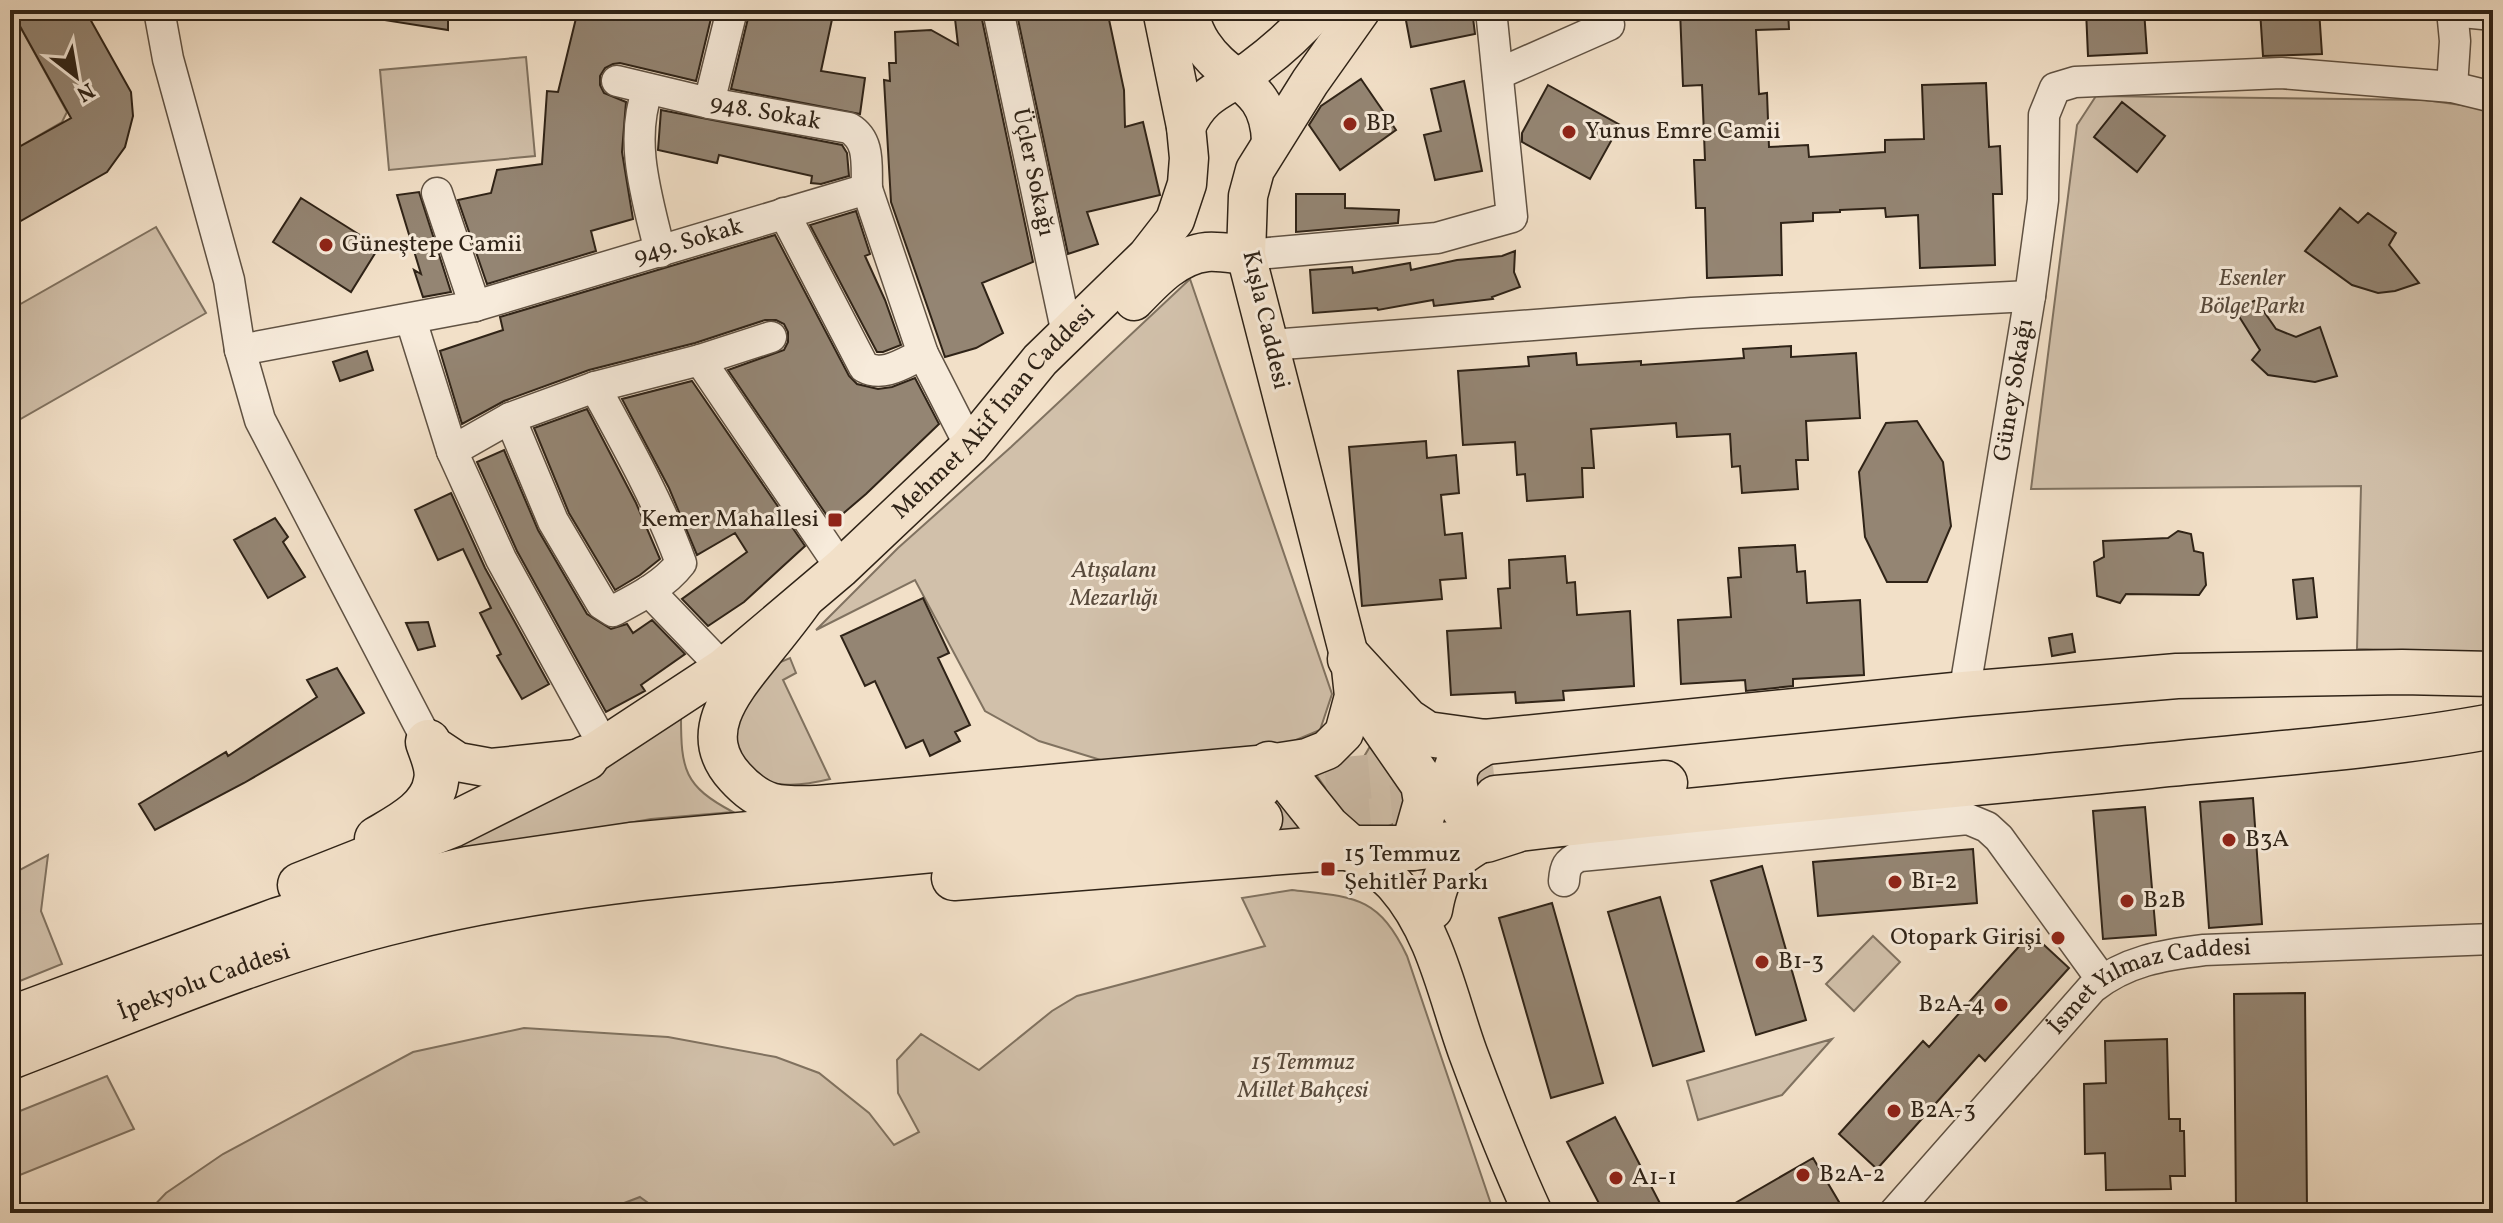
<svg xmlns="http://www.w3.org/2000/svg" width="2503" height="1223" viewBox="0 0 2503 1223" font-family="Vollkorn,serif">
<style>
.green{fill:#d1c0aa;stroke:#807260;stroke-width:2}
.water{fill:#b0a08c;stroke:#7c6e5d;stroke-width:2}
.building{fill:#948573;stroke:#2f2317;stroke-width:2}
.lines{fill:none;stroke-linecap:round;stroke-linejoin:round}
.highway-tunnel{stroke:#cbbaa5;stroke-width:44;stroke-dasharray:44 22;stroke-linecap:butt}
.minor-casing{stroke:#605243;stroke-width:33}
.major-casing{stroke:#2f2317;stroke-width:41}
.highway-casing{stroke:#2f2317;stroke-width:47}
.minor{stroke:#f7ebdb;stroke-width:30}
.major{stroke:#f2e0c8;stroke-width:38}
.highway{stroke:#f2e0c8;stroke-width:44}
.poi-dot{fill:#8f2418;stroke:#f7ebdb;stroke-width:3}
.labels{text-anchor:middle;dominant-baseline:central;stroke-width:6;stroke-linejoin:round;paint-order:stroke}
.street-label{font-size:24px;fill:#2f2317;stroke:#f7ebdb}
.poi-label{font-size:24px;fill:#2f2317;stroke:#f7ebdb;text-anchor:start}
.park-label{font-size:24px;font-style:italic;fill:#584a3c;stroke:#f7ebdb}
</style>
<rect width="100%" height="100%" fill="#f2e0c8"/>
<filter id="stains"><feTurbulence type="fractalNoise" baseFrequency=".0025" numOctaves="4"/><feColorMatrix values="0 0 0 0 .2 0 0 0 0 .09 0 0 0 0 .02 0 0 0 .5 -.17"/></filter>
<radialGradient id="worn" r=".72"><stop offset=".6" stop-color="#630" stop-opacity="0"/><stop offset="1" stop-color="#630" stop-opacity=".3"/></radialGradient>
<path class="green" d="M11,10L67,112L62,122L10,152Z
M526,57L535,156L389,170L380,70Z
M2096,96L2425,100L2490,109L2493,143V653L2357,649L2361,486L2031,489L2077,125Z
M156,227L206,313L10,425V310Z
M1190,279L1332,694L1320,730L1277,748L1104,761L1039,741L985,711L915,580L816,630L898,548L1011,447Z
M790,658L796,673L783,680L830,779C798,787 781,786 748,779L735,757L739,699L778,663Z
M681,716C681,770 684,786 733,812L651,819L393,864Z
M1372,743L1407,784L1403,818C1398,821 1391,826 1385,827C1353,834 1328,792 1313,770L1362,760Z
M48,855L41,911L62,964L10,985V875Z
M1292,890C1353,897 1378,895 1407,956L1494,1213H147L166,1193L223,1154L413,1052L524,1028L668,1037L776,1057L819,1073L869,1113L894,1145L919,1132L898,1093L897,1060L921,1034L979,1070L1052,1011L1077,996L1265,946L1242,898Z
M1873,936L1900,962L1854,1011L1826,984Z
M1832,1039L1782,1095L1698,1120L1687,1081Z
M107,1076L134,1129L10,1179V1115Z"/>
<path class="water" d="M640,1197L662,1213H598Z"/>
<path class="building" d="M11,10H85L131,92L133,116L125,147L107,172L10,227V152L71,118Z
M384,10H448V30L384,20Z
M578,10H713L696,81L620,63L613,64L605,68L600,76V85L604,93L626,102L622,152L633,219L591,231L596,251L487,284L458,200L491,193L497,170L542,164L547,91L558,92Z
M750,10H834L821,71L865,78L860,114L731,89Z
M954,10H980L1033,262L982,283L1003,333L976,348L945,357L891,202L884,80L890,81L889,63H896L895,32L931,30L958,45Z
M1016,10H1107L1124,90L1125,127L1143,122L1160,195L1087,212L1098,244L1068,254Z
M1404,10H1472L1475,34L1411,47Z
M1680,10H1788L1789,29L1756,30L1759,94L1767,93L1769,147L1808,145L1809,157L1885,152V140L1924,139L1922,85L1986,83L1989,147L2000,146L2002,194H1993L1995,265L1920,268L1918,215L1886,217L1885,208L1840,210V212L1813,213V221L1781,223L1782,275L1707,278L1705,208H1696L1694,160H1705L1702,85L1683,86Z
M2086,10H2144L2147,53L2088,56Z
M2260,10H2319L2322,54L2263,56Z
M1361,79L1396,130L1340,170L1309,125L1321,106Z
M1464,81L1482,171L1435,180L1424,135L1441,131L1431,89Z
M1548,85L1620,125L1590,179L1522,142V133Z
M2122,102L2165,136L2137,172L2094,137Z
M661,110L842,145L847,153L849,176L821,184L811,183L812,176L719,155L717,163L658,150Z
M419,192L451,292L423,297L414,270L421,274L397,195Z
M1296,194H1345V208L1399,210L1398,223L1296,232Z
M301,198L379,247L351,292L273,242Z
M2340,208L2358,223L2368,213L2396,233L2389,245L2419,283L2395,291L2378,293L2352,285L2305,251Z
M856,211L870,254L865,256L885,300L901,345L883,352H877L810,225Z
M775,235L849,376L857,384L878,389L892,387L915,378L939,424L866,494L832,523L728,370L784,350L788,342V332L784,324L776,320H765L695,343L589,370L504,401L462,424L440,351L503,330L500,317Z
M1515,251L1514,272L1520,287L1492,297L1493,299L1434,306L1433,300L1378,310L1377,308L1313,313L1310,270L1352,267L1353,273L1410,263L1411,270L1457,260L1502,256Z
M2256,300L2276,329L2296,337L2320,327L2337,376L2315,382L2268,375L2252,360L2260,350L2235,310Z
M1791,346V357L1856,353L1860,418L1806,421L1808,460H1796L1798,489L1742,493L1740,466L1732,467L1730,434L1677,437L1676,423L1591,429L1594,468H1582L1583,497L1527,501L1525,474L1517,475L1515,442L1463,445L1458,371L1529,366L1528,357L1576,353L1577,365L1641,361V365L1744,358L1743,349Z
M367,351L373,370L340,381L333,362Z
M692,381L805,546L744,602L708,626L682,599L747,552L735,533L697,555L669,488L622,399Z
M587,409L636,503L660,559L640,575L615,590L569,513L534,428Z
M1917,421L1943,462L1951,526L1927,582H1887L1865,537L1859,472L1886,423Z
M1426,441L1427,458L1456,455L1459,493L1441,495L1445,535L1462,533L1466,578L1440,580L1442,599L1362,606L1349,447Z
M504,450L538,530L587,614L611,629L627,624L633,633L652,620L685,654L641,685L645,691L606,712L517,551L477,462Z
M451,493L485,568L549,684L522,699L497,656L501,654L480,613L491,608L463,549L438,560L415,510Z
M275,518L288,537L283,542L305,577L268,598L234,540Z
M2178,531L2191,534L2194,551L2203,553L2206,585L2199,595L2126,594L2120,603L2097,596L2094,562L2104,557L2103,541L2168,538Z
M1795,545L1797,572L1805,571L1807,603L1860,600L1864,675L1793,679V686L1746,691L1745,680L1681,684L1678,620L1731,617L1728,578L1741,577L1739,548Z
M1565,556L1567,583L1575,582L1577,615L1630,611L1634,686L1563,691L1564,700L1516,703L1515,692L1451,695L1447,631L1501,628L1498,589L1510,588L1509,560Z
M2313,578L2317,617L2297,619L2293,580Z
M923,598L949,653L938,658L970,725L955,732L960,741L930,756L923,740L906,748L875,681L865,686L841,636Z
M428,622L435,646L418,650L406,623Z
M2072,634L2075,652L2052,656L2049,638Z
M337,668L364,713L244,783L155,830L139,804L226,752L228,756L317,697L307,680Z
M2253,798L2262,924L2209,928L2200,802Z
M2145,807L2156,935L2103,939L2093,811Z
M1973,849L1977,903L1818,916L1813,862Z
M1762,866L1806,1020L1756,1035L1711,881Z
M1660,897L1704,1051L1653,1066L1608,912Z
M1552,903L1603,1083L1551,1098L1499,918Z
M2031,933L2069,968L1985,1061L1979,1055L1877,1169L1839,1134L1923,1041L1929,1047Z
M2305,993L2307,1210H2236L2234,994Z
M2167,1039L2169,1119H2180V1131H2184L2185,1176H2170L2171,1189L2106,1190L2105,1153L2085,1154L2084,1084L2106,1083L2105,1041Z
M1615,1117L1665,1213H1604L1567,1142Z
M1813,1158L1839,1202L1821,1213H1718Z"/>
<g class="lines">
<path class="highway-tunnel" d="M1260,787L1493,765
M1260,819L1461,801"/>
<defs>
<g id="minor">
<path d="M159,10L168,59L229,280L240,350L260,420L428,742"/>
<path id="s1" d="M998,10L1067,334"/>
<path d="M2452,10L2455,41L2452,87"/>
<path d="M2452,11L2493,15"/>
<path d="M1498,74L1609,25L1606,10"/>
<path id="s2" d="M617,81L709,103L849,128C871,141 866,166 867,189"/>
<path d="M648,89C628,142 648,200 660,252"/>
<path d="M709,103L732,10"/>
<path d="M437,193L475,306"/>
<path d="M784,213L864,367C884,378 905,362 923,354"/>
<path d="M1246,255L1437,238L1512,217L1491,10"/>
<path d="M411,320L452,451L501,559L604,746"/>
<path d="M1269,345L1692,313L2030,296"/>
<path id="s3" d="M240,350L475,306L867,189L923,354L970,446"/>
<path d="M700,360L771,337"/>
<path d="M510,418L553,521L602,604L613,611C638,598 664,585 681,563C659,502 626,444 595,387"/>
<path d="M452,451L510,418L595,387L700,360L841,568"/>
<path d="M649,591L723,668"/>
<path id="s4" d="M1964,694L2030,296L2043,200L2044,115L2055,88L2075,82L2281,73L2452,87L2493,97"/>
<path d="M1564,881C1565,867 1567,862 1580,856L1968,819L1987,827L1999,838L2102,980"/>
<path id="s5" d="M1894,1213L2092,988C2126,961 2163,955 2204,950L2493,939"/>
</g>
<g id="major">
<path d="M1187,10C1191,21 1195,34 1202,44C1229,85 1269,82 1271,141"/>
<path d="M1186,127C1202,92 1222,90 1251,70C1274,53 1298,32 1317,10"/>
<path d="M1134,301C1154,280 1177,255 1207,252C1220,251 1234,254 1246,255"/>
<path d="M804,600C792,617 779,633 766,649C737,686 693,731 735,777C762,807 780,806 818,805L1269,764L1307,758L1327,750L1344,733L1354,696L1350,659L1246,255L1248,196L1255,170L1310,82L1361,10"/>
<path id="s6" d="M428,742L458,762L491,768L586,758L723,668L841,568L970,446L1040,360L1147,256L1175,220L1187,184L1189,158L1186,127L1162,10"/>
<path d="M1353,850C1367,861 1383,872 1395,885C1436,931 1448,998 1468,1053C1488,1107 1509,1161 1533,1213"/>
<path d="M1433,910C1440,870 1451,860 1486,840"/>
</g>
<g id="highway">
<path d="M1350,659L1406,720L1427,734L1485,742L1964,694L2177,676L2402,672L2493,674"/>
<path d="M1371,709L1423,784L1426,802L1413,848"/>
<path d="M1485,742C1479,746 1470,750 1464,756C1444,776 1459,814 1481,825C1493,831 1505,829 1518,829C1729,805 1940,787 2150,766C2264,754 2380,747 2493,726"/>
<path d="M1269,764L1283,772L1327,827L1353,850"/>
<path d="M1496,798L1665,783"/>
<path d="M377,839C399,826 432,810 436,781C439,768 432,754 428,742"/>
<path d="M954,878L1333,848H1413L1486,840L1514,831"/>
<path d="M300,885L452,825L586,758"/>
<path d="M10,1019L278,920L353,897L467,869L631,845L1259,787"/>
<path id="s7" d="M10,1057C140,1007 269,951 404,919C546,884 692,872 838,859C979,846 1119,832 1260,819"/>
</g>
</defs>
<use href="#minor" class="minor-casing"/>
<use href="#major" class="major-casing"/>
<use href="#highway" class="highway-casing"/>
<use href="#minor" class="minor"/>
<use href="#major" class="major"/>
<use href="#highway" class="highway"/>
</g>
<g class="poi-dot">
<circle cx="1350" cy="124" r="8"/>
<circle cx="1569" cy="132" r="8"/>
<circle cx="326" cy="245" r="8"/>
<rect x="827" y="512" width="16" height="16" rx="4"/>
<circle cx="2229" cy="840" r="8"/>
<rect x="1320" y="861" width="16" height="16" rx="4"/>
<circle cx="1895" cy="882" r="8"/>
<circle cx="2127" cy="901" r="8"/>
<circle cx="2058" cy="938" r="8"/>
<circle cx="1762" cy="962" r="8"/>
<circle cx="2001" cy="1005" r="8"/>
<circle cx="1894" cy="1111" r="8"/>
<circle cx="1803" cy="1175" r="8"/>
<circle cx="1616" cy="1178" r="8"/>
</g>
<g class="labels">
<g class="street-label">
<text stroke="none"><textPath href="#s2" startOffset="152">948. Sokak</textPath></text>
<text stroke="none"><textPath href="#s1" startOffset="166">Üçler Sokağı</textPath></text>
<text stroke="none"><textPath href="#s3" startOffset="462">949. Sokak</textPath></text>
<text transform="translate(1265 320) rotate(77)">Kışla Caddesi</text>
<text stroke="none"><textPath href="#s4" startOffset="308">Güney Sokağı</textPath></text>
<text stroke="none"><textPath href="#s6" startOffset="702">Mehmet Akif İnan Caddesi</textPath></text>
<text stroke="none"><textPath href="#s7" startOffset="208">İpekyolu Caddesi</textPath></text>
<text stroke="none"><textPath href="#s5" startOffset="354">İsmet Yılmaz Caddesi</textPath></text>
</g>
<g class="poi-label">
<text x="1366" y="124">BP</text>
<text x="1585" y="132">Yunus Emre Camii</text>
<text x="342" y="245">Güneştepe Camii</text>
<text x="819" y="520" text-anchor="end">Kemer Mahallesi</text>
<text x="2245" y="840">B3A</text>
<text x="1344" y="855">15 Temmuz<tspan x="1344" dy="28">Şehitler Parkı</tspan></text>
<text x="1911" y="882">B1-2</text>
<text x="2143" y="901">B2B</text>
<text x="2042" y="938" text-anchor="end">Otopark Girişi</text>
<text x="1778" y="962">B1-3</text>
<text x="1985" y="1005" text-anchor="end">B2A-4</text>
<text x="1910" y="1111">B2A-3</text>
<text x="1819" y="1175">B2A-2</text>
<text x="1632" y="1178">A1-1</text>
</g>
<g class="park-label">
<text x="2252" y="279">Esenler<tspan x="2252" dy="28">Bölge Parkı</tspan></text>
<text x="1114" y="571">Atışalanı<tspan x="1114" dy="28">Mezarlığı</tspan></text>
<text x="1303" y="1063">15 Temmuz<tspan x="1303" dy="28">Millet Bahçesi</tspan></text>
</g>
</g>
<rect width="2503" height="1223" fill="none" stroke="#f2e0c8" stroke-width="40"/>
<rect x="12" y="12" width="2479" height="1199" fill="none" stroke="#2f2317" stroke-width="4"/>
<rect x="20" y="20" width="2463" height="1183" fill="none" stroke="#2f2317" stroke-width="2"/>
<g transform="translate(76 76) rotate(149)" stroke="#f7ebdb" stroke-width="6" paint-order="stroke">
<path d="M0-6L14 30L0 20L-14 30Z" fill="#2f2317"/>
<text y="-12" font-size="22" font-weight="bold" text-anchor="middle" fill="#2f2317">N</text>
</g>
<rect width="100%" height="100%" filter="url(#stains)"/>
<rect width="100%" height="100%" fill="url(#worn)"/>
</svg>
